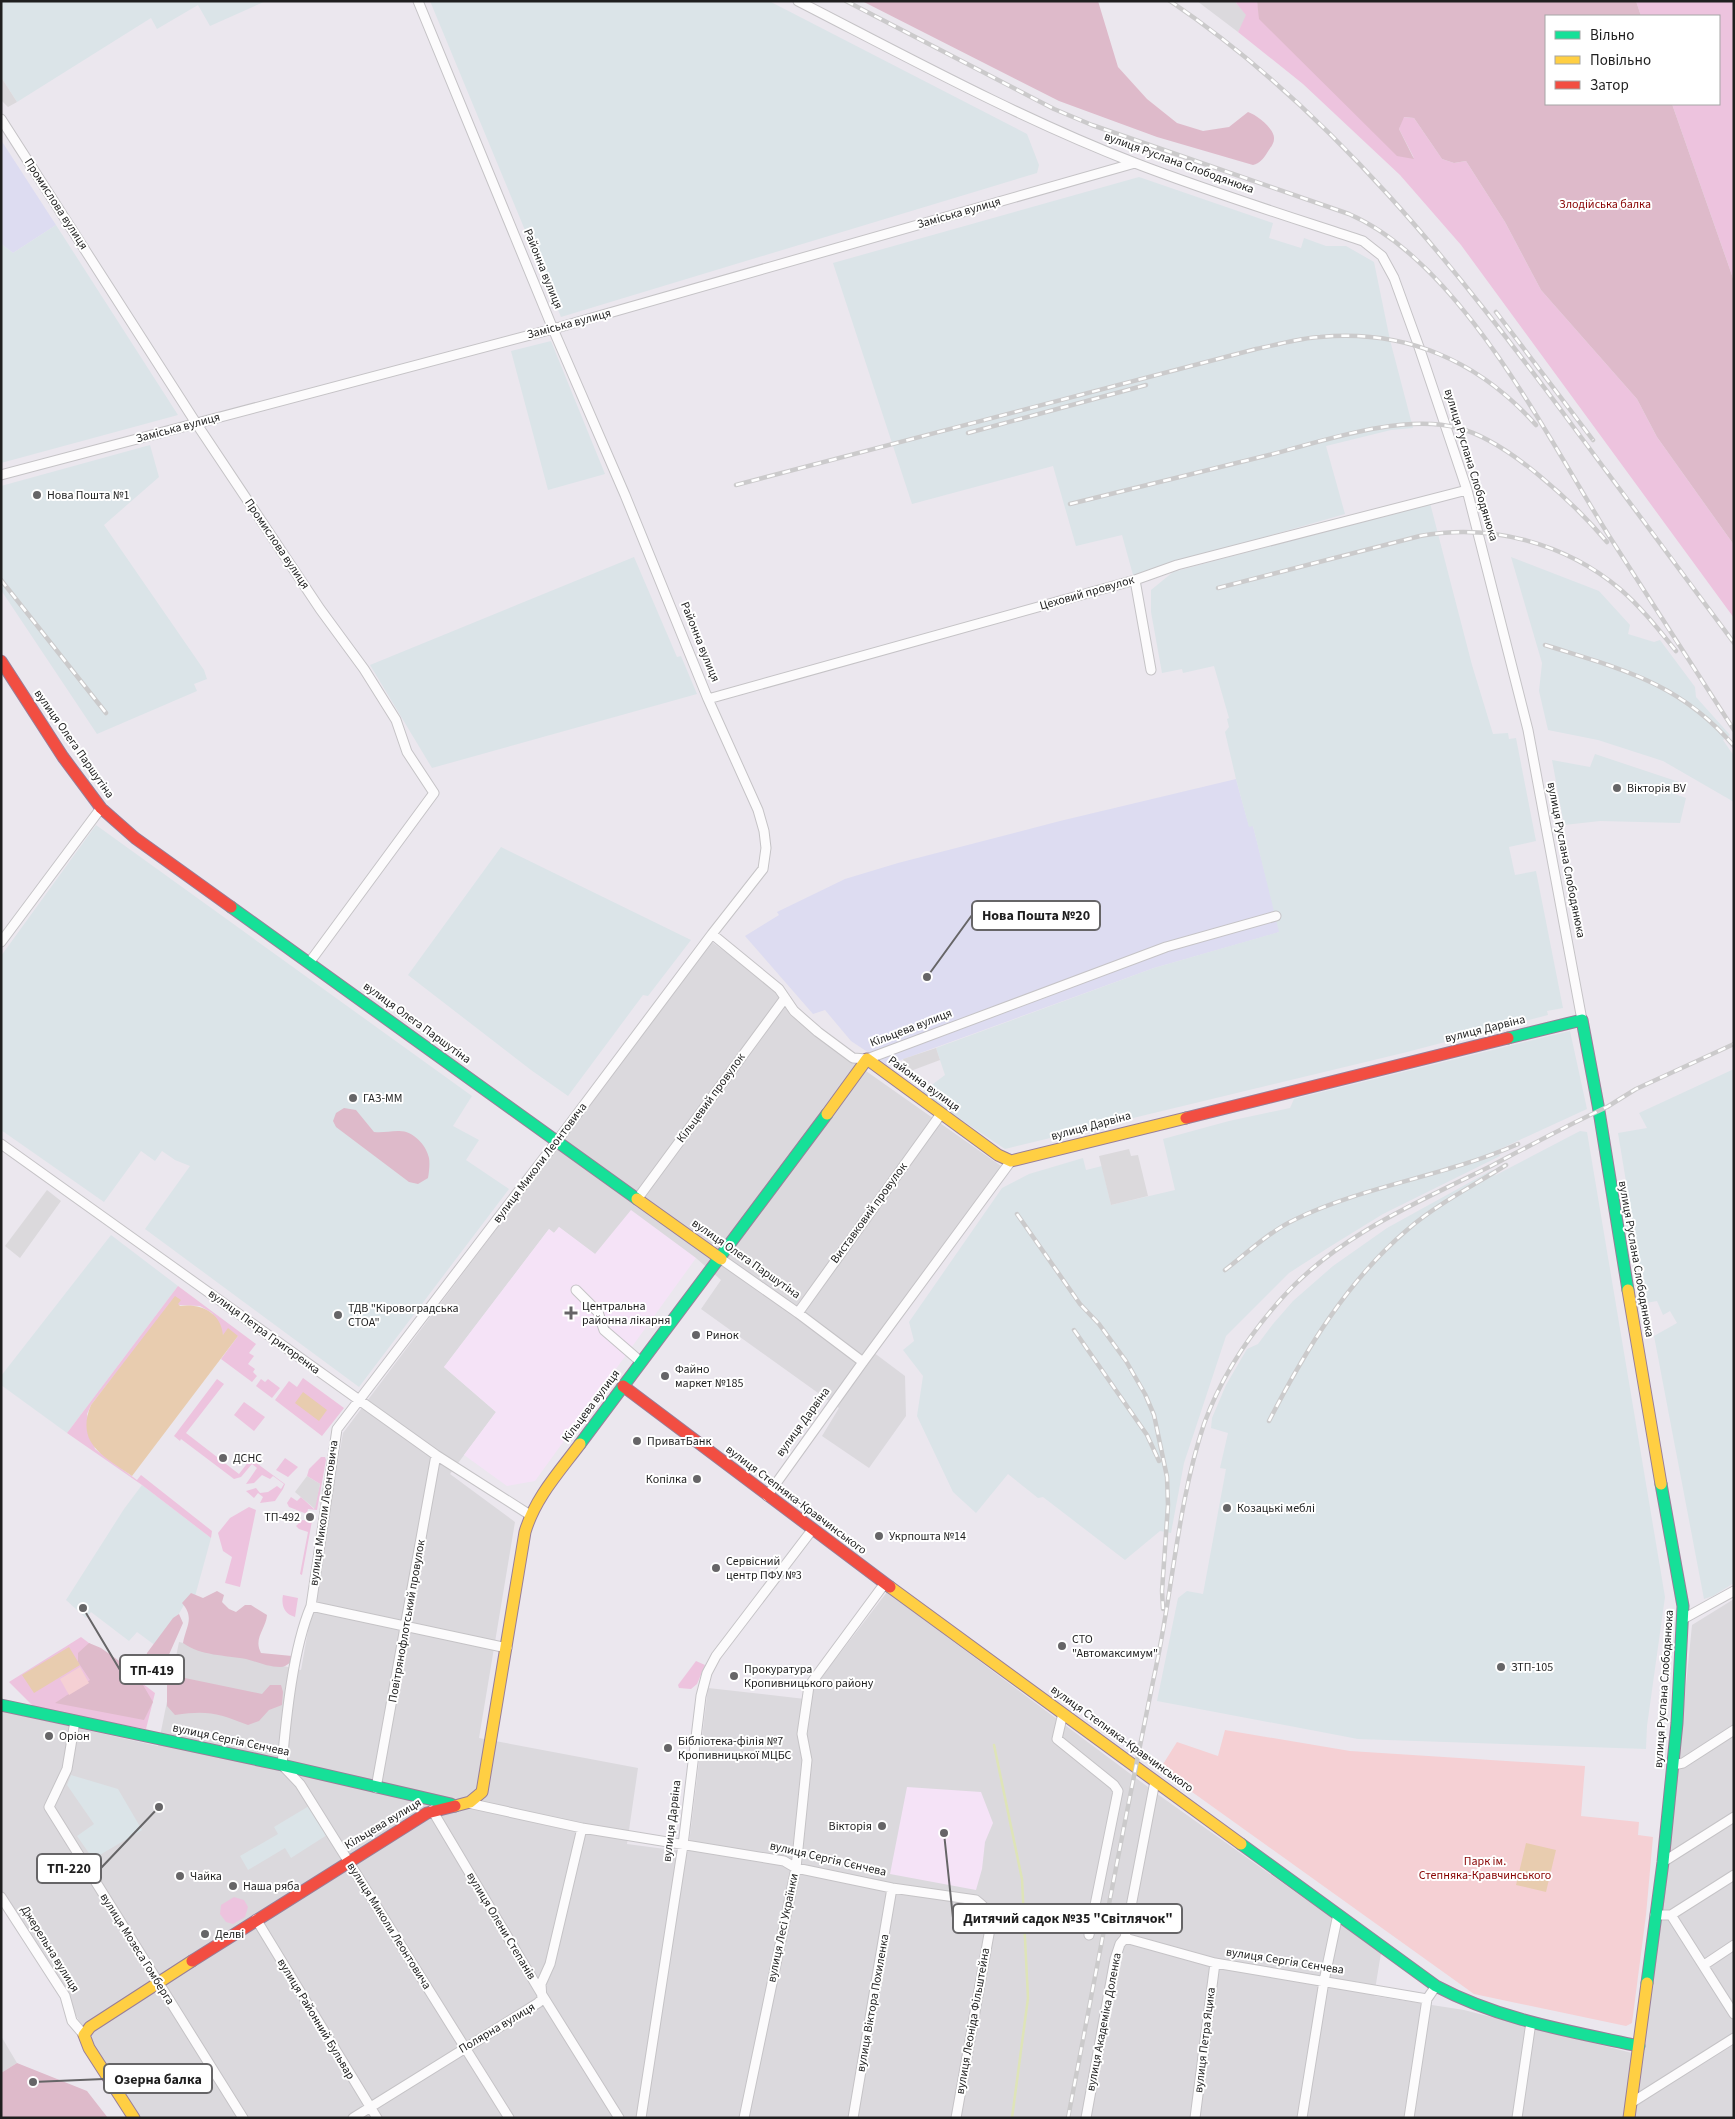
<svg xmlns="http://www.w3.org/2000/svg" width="1735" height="2119" viewBox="0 0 1735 2119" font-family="'Source Sans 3',sans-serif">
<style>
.residential{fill:#dbd9dd}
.commercial{fill:#dddcf1}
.industrial{fill:#dbe4e8}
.education{fill:#f5e3f7}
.grass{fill:#edc3de}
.forest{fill:#debaca}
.park{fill:#f5d0d4}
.pitch{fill:#e8ccaf}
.parking{fill:#dbd9dc}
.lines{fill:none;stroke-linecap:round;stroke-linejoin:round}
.stream{stroke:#dee4b8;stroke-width:2.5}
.street-casing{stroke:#c5c3c6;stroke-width:11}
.fast-casing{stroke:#987e98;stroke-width:13}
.slow-casing{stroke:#987e98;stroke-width:13}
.jam-casing{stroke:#987e98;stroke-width:13}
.street{stroke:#fcfbfc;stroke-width:9}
.fast{stroke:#16e098;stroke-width:11}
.slow{stroke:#ffcf43;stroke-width:11}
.jam{stroke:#f24e42;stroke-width:11}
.rail-casing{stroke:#cbcacb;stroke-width:4.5}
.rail{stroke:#fff;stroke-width:2.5;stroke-dasharray:8;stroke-linecap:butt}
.poi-dot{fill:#666567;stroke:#fff;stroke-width:2}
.labels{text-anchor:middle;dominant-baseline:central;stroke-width:4;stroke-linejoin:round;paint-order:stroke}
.street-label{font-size:12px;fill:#1f1f1f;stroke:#fff}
.park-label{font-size:12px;fill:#880302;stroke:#fff}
.poi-label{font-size:12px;fill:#1f1f1f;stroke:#fff;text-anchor:start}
.leader{fill:none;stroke:#666567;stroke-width:2}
.callout-dot{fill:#666567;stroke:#fff;stroke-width:2}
.callout{fill:#fff;stroke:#666567;stroke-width:2}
.callout-label{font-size:14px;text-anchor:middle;font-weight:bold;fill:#1f1f1f}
</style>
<rect width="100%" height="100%" fill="#ebe7ee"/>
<path class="residential" d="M1197,1H1237L1236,3L1247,15L1238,32Z
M712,942L779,992L790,1015L866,1071L1001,1166L869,1349L905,1376L906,1416L869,1468L822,1436L839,1408L701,1309L721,1280L696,1258L595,1254L559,1227L554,1233L549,1229L444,1367L496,1412L450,1474L515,1522L479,1738L638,1768L627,1844L688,1852L708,1688L805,1699L887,1592L1156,1793L1381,1953L1374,1996L1464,2010L1640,2055L1668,1865L1692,1625L1734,1599V2118H138L1,1892V1711L158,1746L179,1642L301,1670L343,1433Z
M1,2036L17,2063L1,2073Z"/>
<path class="commercial" d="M1,140L56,225L13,253L1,244Z
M1236,779L1249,826H1253L1280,932L1154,968L887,1065L851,1041L825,1010L813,1014L745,936L779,915L777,912L845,879L898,863L1060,821Z"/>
<path class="industrial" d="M1,1H266L210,26L198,5L157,29L151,18L17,102L1,77Z
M430,1H769L1027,134L1039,165L1037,173L561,317Z
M1139,177L1273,223L1269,238L1301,248L1304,238L1326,246H1346L1374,262L1390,340L1413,428L1391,430L1326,446L1345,514L1133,575L1122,535L1076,546L1053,466L912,504L833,263Z
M56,225L178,415L1,463V244L13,253Z
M551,341L605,474L548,490L511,351Z
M150,445L159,477L104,525L204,670L207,679L194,684L197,691L97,734L1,590V486Z
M1430,503L1472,665L1493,734L1508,733L1509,739L1516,738L1536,841L1509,847L1515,875L1536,871L1563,1008L1547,1011L1548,1015L1407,1052L1005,1149L921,1093L945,1075L936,1048L1154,968L1279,932L1253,826L1249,827L1236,779L1225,732L1229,727L1227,719L1229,718L1214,666L1183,673L1182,669L1162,673L1151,612V590L1173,572Z
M634,557L677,657L681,656L697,694L432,768L370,665Z
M1511,557L1599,591L1630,625L1628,634L1654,642L1660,640L1695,687L1696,697L1730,735L1723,740L1734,756V802L1663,761L1598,740L1548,730L1539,691L1542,663Z
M1595,754L1679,782L1675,794L1686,798L1680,823L1600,821L1564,825L1552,760L1590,767Z
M96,825L472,1096L453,1126L479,1140L466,1160L509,1189L359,1387L145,1229L190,1166L175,1160L162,1151L155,1161L141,1151L104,1202L1,1130V956Z
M501,847L691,940L648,996L643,995L568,1096L531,1070L408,975Z
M1570,1031L1587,1109L1498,1150L1500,1156L1383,1214L1331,1246L1289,1273L1226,1336L1184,1463L1171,1533L1160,1531L1125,1560L1043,1497L1038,1498L1008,1474L976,1513L953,1492L917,1416L923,1376L903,1350L914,1341L909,1322L1002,1188L1029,1174L1083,1158L1086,1170L1102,1166L1111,1205L1175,1190L1163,1139L1229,1121L1290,1108L1294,1099Z
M1734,1069V1583L1713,1596L1704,1599L1654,1336L1677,1323L1670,1311L1663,1315L1657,1301L1646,1303L1618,1133L1647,1128L1639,1113Z
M1580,1131L1587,1132L1665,1597L1647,1726L1646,1749L1358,1739L1157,1701L1178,1598L1187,1591L1203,1594L1226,1469L1220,1468L1228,1433L1211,1428L1212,1418L1226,1385L1247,1349L1258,1344L1273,1324L1293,1301L1333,1266L1387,1228L1492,1170L1496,1175Z
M111,1235L178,1286L67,1433L1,1385V1376Z
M142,1485L211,1538L194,1600L188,1598L177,1617L156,1646L137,1632L129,1641L91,1612L86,1618L66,1600L124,1509Z
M71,1775L118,1789L142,1830L93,1859L77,1836L94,1824L67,1785Z
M309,1806L327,1835L291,1858L285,1848L248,1870L240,1856L278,1834L274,1827Z"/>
<path class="education" d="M631,1210L696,1258L535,1481L507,1486L464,1455L496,1412L444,1367L549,1229L554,1233L559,1227L595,1254Z
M907,1787L981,1792L993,1823L985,1842L982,1869L976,1890L890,1874Z"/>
<path class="grass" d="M1237,1H1257L1260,19L1414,158L1399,129L1403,117L1414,118L1442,159L1454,163L1466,161L1505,222L1541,290L1637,399L1657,437L1734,545V618L1461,245L1400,175L1303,84L1238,32L1246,15L1236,3Z
M1636,1H1734V281L1672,104H1719V16H1641Z
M178,1286L256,1344L249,1353L254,1356L248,1364L255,1369L253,1372L257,1376L252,1382L221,1359L238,1336L223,1335L212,1313L200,1306L178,1305L131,1354L91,1405L87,1414L95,1449L137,1480L141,1475L212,1531L211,1538L142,1485L67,1433Z
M303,1378L344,1408L322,1436L275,1400L289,1381L297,1387Z
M217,1379L224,1384L186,1433L239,1474L249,1461L255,1462L285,1484L283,1489L275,1501L260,1503L263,1497L258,1493L254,1498L246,1491L256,1488L260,1493L268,1492L277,1486L281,1489L284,1484L273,1476L270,1479L262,1475L254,1483L246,1484L257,1468L252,1464L241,1477L234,1479L181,1439L180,1441L174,1436Z
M261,1379L265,1382L268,1379L280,1388L272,1398L256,1386Z
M244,1402L265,1417L254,1431L234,1415Z
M321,1457H325L326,1460L317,1510L308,1509L307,1514L289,1507L287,1503L291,1497L297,1501L301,1497L314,1509L320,1484L307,1476L309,1469Z
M285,1458L298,1467L288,1477L276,1470Z
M249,1507L256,1510L240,1587L225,1583L232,1557L223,1551L218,1533L230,1518Z
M302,1520L312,1521L302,1575L300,1574L308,1532L299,1529L296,1526Z
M283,1595L298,1598L295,1617C284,1614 281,1605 283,1595Z
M81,1637L155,1693L146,1729L35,1708L9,1682Z
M696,1661L705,1665L697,1684L691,1689L679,1688L678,1685Z
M234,1897L244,1900L248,1907L245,1917L233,1924L226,1922L220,1914L221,1905Z"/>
<path class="forest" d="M862,1H1098L1118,67L1147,99L1177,123L1203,131L1229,127L1248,112C1257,115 1275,129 1274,139C1274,144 1270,148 1267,153C1263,159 1260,163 1253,165L1157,137L1059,101Z
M1257,1H1636L1641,16H1546V104H1672L1734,281V545L1657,437L1637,399L1541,290L1505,222L1466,161L1454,163L1442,159L1414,118L1404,117L1399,129L1414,159L1397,156L1259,19Z
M344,1108L356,1110L374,1132C383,1133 389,1131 398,1131C412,1130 426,1144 429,1158C430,1164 429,1172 428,1178L418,1184L409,1182L336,1127L333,1121L336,1113Z
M217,1591L224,1595L222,1602L229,1609L236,1612L245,1605H251L267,1615C266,1629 253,1638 261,1653L292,1656L291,1662C287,1665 284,1667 280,1667C268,1667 258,1662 246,1659C225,1655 201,1656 183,1643C186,1626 195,1618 182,1603L191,1593L203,1598Z
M179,1614L183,1623L163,1668H149L145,1662L147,1653L173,1618Z
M89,1643L101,1648L136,1673L153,1702L144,1720L55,1703L90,1680L78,1662V1653Z
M180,1677L262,1694L270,1685H281L283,1692L282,1705L269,1710L259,1721L248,1725C218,1713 207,1710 175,1715L167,1706V1685L171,1678Z
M17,2063L87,2091L108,2118H1V2073Z"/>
<path class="park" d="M80,1667L89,1683L69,1695L60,1679Z
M1225,1730L1350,1751L1585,1766L1581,1816L1639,1822L1638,1835L1653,1837L1646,1915L1632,2023L1626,2026L1474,1994L1160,1769L1177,1742L1218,1756Z"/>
<path class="pitch" d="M175,1296L181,1300L178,1304L180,1306C200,1303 221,1312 223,1335L228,1328L238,1336L132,1476C104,1456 75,1444 91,1405Z
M303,1392L327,1410L319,1421L295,1403Z
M69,1647L80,1665L34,1693L22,1675Z
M1526,1843L1556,1850L1546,1892L1516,1885Z"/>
<path class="parking" d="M1,77L17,102L8,107L1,100Z
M936,1048L940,1060L908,1072L903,1059Z
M1129,1149L1131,1156L1138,1155L1148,1196L1111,1205L1099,1156Z
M47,1190L61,1201L20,1258L5,1246Z
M307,1476L320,1484L315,1509L295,1492Z"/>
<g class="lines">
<path class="stream" d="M994,1745L1022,1879L1028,1998L1012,2118"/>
<defs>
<path id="street" d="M418,1L553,329L625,495L708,699L758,810L764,831L766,848L763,869L712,934L557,1141L337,1429L311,1606C293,1648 286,1718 282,1765L300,1784L509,2118
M798,1C909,58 1019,118 1135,163C1210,192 1287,216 1363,241L1382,256L1394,278L1419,347L1467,490L1528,730L1582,1020
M1,119L196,423L320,609L364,669L396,720L407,752L434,793L309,963
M1,475L553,329L1135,163
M1135,580L1151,670
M708,699L1135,580L1177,565L1467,490
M712,934L779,989L794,1011L818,1032L853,1058L867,1059L1166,947L1276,916
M1,942L101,808
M1,1144L436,1455L530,1515
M638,1198L785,998
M721,1259L798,1313L863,1362
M576,1290L598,1312L604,1330L641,1362
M798,1313L941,1114
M767,1496L863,1362L1011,1161
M311,1606L507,1648
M1683,1619L1734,1591
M1063,1713L1057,1739L1114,1785L1118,1791L1089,1935
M75,1721L67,1769L49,1807L243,2118
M1673,1765L1683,1763L1734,1730
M376,1788L436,1455
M468,1803L582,1828L784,1861L796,1868L892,1888L976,1900C985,1907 990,1912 991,1923L956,2118
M432,1810L541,1993L619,2118
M1663,1862L1734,1817
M1,1897L65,1996L72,2021L84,2035
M1655,1915H1671L1734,1875
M1671,1915L1734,2014
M256,1919L377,2118
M1125,1938L1215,1963L1427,1999L1436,1986
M1704,1965L1734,1945
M1631,2103L1734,2038
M353,2118L538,2003L542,1999L541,1984L550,1964L582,1828
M641,2118L683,1845L701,1696L707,1673L716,1656L812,1530
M744,2118L796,1868L807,1760L802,1734L809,1686L885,1583
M853,2118L892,1888
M1086,2118L1115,1959L1120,1944L1125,1938L1155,1781
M1195,2118L1215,1963
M1302,2118L1324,1981L1338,1914
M1409,2118L1427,1999
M1517,2118L1531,2022"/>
<path id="fast" d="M231,907L637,1199
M1508,1038L1582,1020L1598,1105L1628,1290
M580,1444L827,1114
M1,1705L282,1765L451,1804
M1241,1844L1436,1986C1500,2020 1569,2031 1639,2046
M1647,1983L1663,1862L1677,1723L1683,1606L1661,1484"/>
<path id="slow" d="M827,1114L867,1059L998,1155L1011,1161L1186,1118
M637,1199L721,1259
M1628,1290L1661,1484
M890,1587L1241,1844
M455,1806L470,1802L482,1792L525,1532C535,1498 559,1472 580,1444
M134,2118L89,2048L84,2035L90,2027L192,1961
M1629,2118L1647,1983"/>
<path id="jam" d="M1,661L63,757L101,808L135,838L231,907
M1186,1118L1508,1038
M623,1386L890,1587
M192,1961L427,1813L455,1806"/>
</defs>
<use href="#street" class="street-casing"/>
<use href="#fast" class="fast-casing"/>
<use href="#slow" class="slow-casing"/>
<use href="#jam" class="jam-casing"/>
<use href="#street" class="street"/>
<use href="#fast" class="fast"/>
<use href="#slow" class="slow"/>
<use href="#jam" class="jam"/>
<defs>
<path id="rail" d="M846,1L1054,109L1092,125L1349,214C1462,263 1547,438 1611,539C1652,603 1693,667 1734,730
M1170,1C1333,111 1456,268 1572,425C1626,497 1680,570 1734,643
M1496,312L1593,440
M968,433L1146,385
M736,485L1256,349C1277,345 1299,338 1320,337C1406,329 1479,361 1536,425
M1070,504C1136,488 1203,471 1269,455C1323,441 1403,413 1458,428C1507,440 1575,504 1607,542
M1,580L106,713
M1218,588L1420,536C1491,523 1565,543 1620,589C1641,607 1659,630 1676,651
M1545,645C1621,669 1679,682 1734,746
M1017,1214L1080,1304L1099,1324L1126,1361L1145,1394L1154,1415L1167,1477L1168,1505L1162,1591L1163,1609
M1225,1270C1247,1253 1270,1231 1296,1219C1367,1185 1446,1176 1518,1144
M1074,1330L1147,1435L1159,1461
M1269,1421C1305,1351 1347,1281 1407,1230C1437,1204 1473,1186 1506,1165
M1068,2118C1097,1967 1125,1817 1156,1667C1173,1587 1178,1502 1204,1424C1221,1377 1249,1335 1282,1298C1337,1236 1418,1202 1491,1166C1529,1146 1568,1125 1607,1107L1636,1089L1734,1044"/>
</defs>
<use href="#rail" class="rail-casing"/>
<use href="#rail" class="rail"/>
</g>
<g class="poi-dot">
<circle cx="37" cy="495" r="5"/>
<circle cx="1617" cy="788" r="5"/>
<circle cx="353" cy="1098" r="5"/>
<path d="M568.5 1305.5h5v5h5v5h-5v5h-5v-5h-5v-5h5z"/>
<circle cx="338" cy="1315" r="5"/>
<circle cx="696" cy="1335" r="5"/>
<circle cx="665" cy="1376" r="5"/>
<circle cx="637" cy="1441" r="5"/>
<circle cx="223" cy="1458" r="5"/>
<circle cx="697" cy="1479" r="5"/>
<circle cx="1227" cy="1508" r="5"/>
<circle cx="310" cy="1517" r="5"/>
<circle cx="879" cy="1536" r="5"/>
<circle cx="716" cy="1568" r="5"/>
<circle cx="1062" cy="1646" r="5"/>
<circle cx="1501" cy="1667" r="5"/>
<circle cx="734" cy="1676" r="5"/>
<circle cx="49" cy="1736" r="5"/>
<circle cx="668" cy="1748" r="5"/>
<circle cx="882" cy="1826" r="5"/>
<circle cx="180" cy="1876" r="5"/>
<circle cx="233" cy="1886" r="5"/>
<circle cx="205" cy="1934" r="5"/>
</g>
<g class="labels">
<g class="street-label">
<text transform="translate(1179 163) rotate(20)">вулиця Руслана Слободянюка</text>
<text transform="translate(56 204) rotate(57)">Промислова вулиця</text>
<text transform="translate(959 213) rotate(-16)">Заміська вулиця</text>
<text transform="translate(543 269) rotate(68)">Районна вулиця</text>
<text transform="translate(569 324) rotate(-15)">Заміська вулиця</text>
<text transform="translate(178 428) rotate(-15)">Заміська вулиця</text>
<text transform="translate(1471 465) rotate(73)">вулиця Руслана Слободянюка</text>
<text transform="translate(277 544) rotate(56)">Промислова вулиця</text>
<text transform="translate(1087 593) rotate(-16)">Цеховий провулок</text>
<text transform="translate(700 642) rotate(68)">Районна вулиця</text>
<text transform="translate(74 744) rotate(55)">вулиця Олега Паршутіна</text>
<text transform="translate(1566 860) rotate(79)">вулиця Руслана Слободянюка</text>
<text transform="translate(417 1023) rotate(36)">вулиця Олега Паршутіна</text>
<text transform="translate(911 1028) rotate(-21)">Кільцева вулиця</text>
<text transform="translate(1485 1029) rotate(-14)">вулиця Дарвіна</text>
<text transform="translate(924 1084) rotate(36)">Районна вулиця</text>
<text transform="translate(711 1098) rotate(-54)">Кільцевий провулок</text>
<text transform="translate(1091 1126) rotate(-15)">вулиця Дарвіна</text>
<text transform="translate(540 1163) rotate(-53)">вулиця Миколи Леонтовича</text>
<text transform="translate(869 1213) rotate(-54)">Виставковий провулок</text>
<text transform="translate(746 1259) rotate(35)">вулиця Олега Паршутіна</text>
<text transform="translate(1636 1259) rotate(80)">вулиця Руслана Слободянюка</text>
<text transform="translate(264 1332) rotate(36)">вулиця Петра Григоренка</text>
<text transform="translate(591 1406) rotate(-53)">Кільцева вулиця</text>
<text transform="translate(803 1422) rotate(-54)">вулиця Дарвіна</text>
<text transform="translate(796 1500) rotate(37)">вулиця Степняка-Кравчинського</text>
<text transform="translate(324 1513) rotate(-82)">вулиця Миколи Леонтовича</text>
<text transform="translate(407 1621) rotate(-80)">Повітрянофлотський провулок</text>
<text transform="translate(1664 1689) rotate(-86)">вулиця Руслана Слободянюка</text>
<text transform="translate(1122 1739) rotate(36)">вулиця Степняка-Кравчинського</text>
<text transform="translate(231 1740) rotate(12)">вулиця Сергія Сєнчева</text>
<text transform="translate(672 1821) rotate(-83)">вулиця Дарвіна</text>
<text transform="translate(383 1824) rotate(-31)">Кільцева вулиця</text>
<text transform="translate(828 1859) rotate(13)">вулиця Сергія Сєнчева</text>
<text transform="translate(389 1926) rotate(58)">вулиця Миколи Леонтовича</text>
<text transform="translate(501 1926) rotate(59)">вулиця Олени Степанів</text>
<text transform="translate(783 1928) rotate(-78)">вулиця Лесі Українки</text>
<text transform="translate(50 1949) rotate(58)">Джерельна вулиця</text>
<text transform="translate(137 1949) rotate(58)">вулиця Мозеса Гомберга</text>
<text transform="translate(1285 1961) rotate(9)">вулиця Сергія Сєнчева</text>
<text transform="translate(873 2003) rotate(-80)">вулиця Віктора Похиленка</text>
<text transform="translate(316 2019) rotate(59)">вулиця Районний Бульвар</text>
<text transform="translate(973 2021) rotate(-80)">вулиця Леоніда Фільштейна</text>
<text transform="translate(1104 2022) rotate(-79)">вулиця Академіка Доленка</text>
<text transform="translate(497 2028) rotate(-31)">Полярна вулиця</text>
<text transform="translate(1205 2040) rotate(-83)">вулиця Петра Яцика</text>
</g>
<g class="park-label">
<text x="1605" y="204">Злодійська балка</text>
<text x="1485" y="1861">Парк ім.<tspan x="1485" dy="14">Степняка-Кравчинського</tspan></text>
</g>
<g class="poi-label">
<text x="47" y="495">Нова Пошта №1</text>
<text x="1627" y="788">Вікторія BV</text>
<text x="363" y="1098">ГАЗ-ММ</text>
<text x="582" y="1306">Центральна<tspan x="582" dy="14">районна лікарня</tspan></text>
<text x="348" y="1308">ТДВ "Кіровоградська<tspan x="348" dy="14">СТОА"</tspan></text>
<text x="706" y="1335">Ринок</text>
<text x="675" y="1369">Файно<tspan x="675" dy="14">маркет №185</tspan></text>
<text x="647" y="1441">ПриватБанк</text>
<text x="233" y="1458">ДСНС</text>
<text x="687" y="1479" text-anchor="end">Копілка</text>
<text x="1237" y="1508">Козацькі меблі</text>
<text x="300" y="1517" text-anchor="end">ТП-492</text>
<text x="889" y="1536">Укрпошта №14</text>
<text x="726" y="1561">Сервісний<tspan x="726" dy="14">центр ПФУ №3</tspan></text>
<text x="1072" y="1639">СТО<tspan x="1072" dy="14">"Автомаксимум"</tspan></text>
<text x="1511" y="1667">ЗТП-105</text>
<text x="744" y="1669">Прокуратура<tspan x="744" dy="14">Кропивницького району</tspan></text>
<text x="59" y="1736">Оріон</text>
<text x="678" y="1741">Бібліотека-філія №7<tspan x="678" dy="14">Кропивницької МЦБС</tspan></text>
<text x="872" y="1826" text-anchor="end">Вікторія</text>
<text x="190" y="1876">Чайка</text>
<text x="243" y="1886">Наша ряба</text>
<text x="215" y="1934">Делві</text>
</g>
</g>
<path class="leader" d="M927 977L972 915M83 1608L120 1670M159 1807L101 1868M944 1833L953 1918M33 2082L104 2079"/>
<g class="callout-dot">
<circle cx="927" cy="977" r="5"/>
<circle cx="83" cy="1608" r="5"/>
<circle cx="159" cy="1807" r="5"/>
<circle cx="944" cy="1833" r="5"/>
<circle cx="33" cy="2082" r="5"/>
</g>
<g class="callout">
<rect x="972" y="901" width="128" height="29" rx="5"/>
<rect x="120" y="1655" width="64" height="29" rx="5"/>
<rect x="37" y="1854" width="64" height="29" rx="5"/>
<rect x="953" y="1904" width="229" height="29" rx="5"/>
<rect x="104" y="2064" width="108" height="29" rx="5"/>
</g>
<g class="callout-label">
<text x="1036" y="920">Нова Пошта №20</text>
<text x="152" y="1675">ТП-419</text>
<text x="69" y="1873">ТП-220</text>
<text x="1068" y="1923">Дитячий садок №35 "Світлячок"</text>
<text x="158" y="2084">Озерна балка</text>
</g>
<rect width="1735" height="2119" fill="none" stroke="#1f1f1f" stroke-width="5"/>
<rect x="1545" y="15" width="175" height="90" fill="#ffffff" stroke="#a5a5a5"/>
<rect x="1555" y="31" width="25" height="8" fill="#16e098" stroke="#a5a5a5"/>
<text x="1590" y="40" font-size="15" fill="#1f1f1f">Вільно</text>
<rect x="1555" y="56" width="25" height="8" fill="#ffcf43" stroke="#a5a5a5"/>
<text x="1590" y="65" font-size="15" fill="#1f1f1f">Повільно</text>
<rect x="1555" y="81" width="25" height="8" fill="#f24e42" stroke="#a5a5a5"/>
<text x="1590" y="90" font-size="15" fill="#1f1f1f">Затор</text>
</svg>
